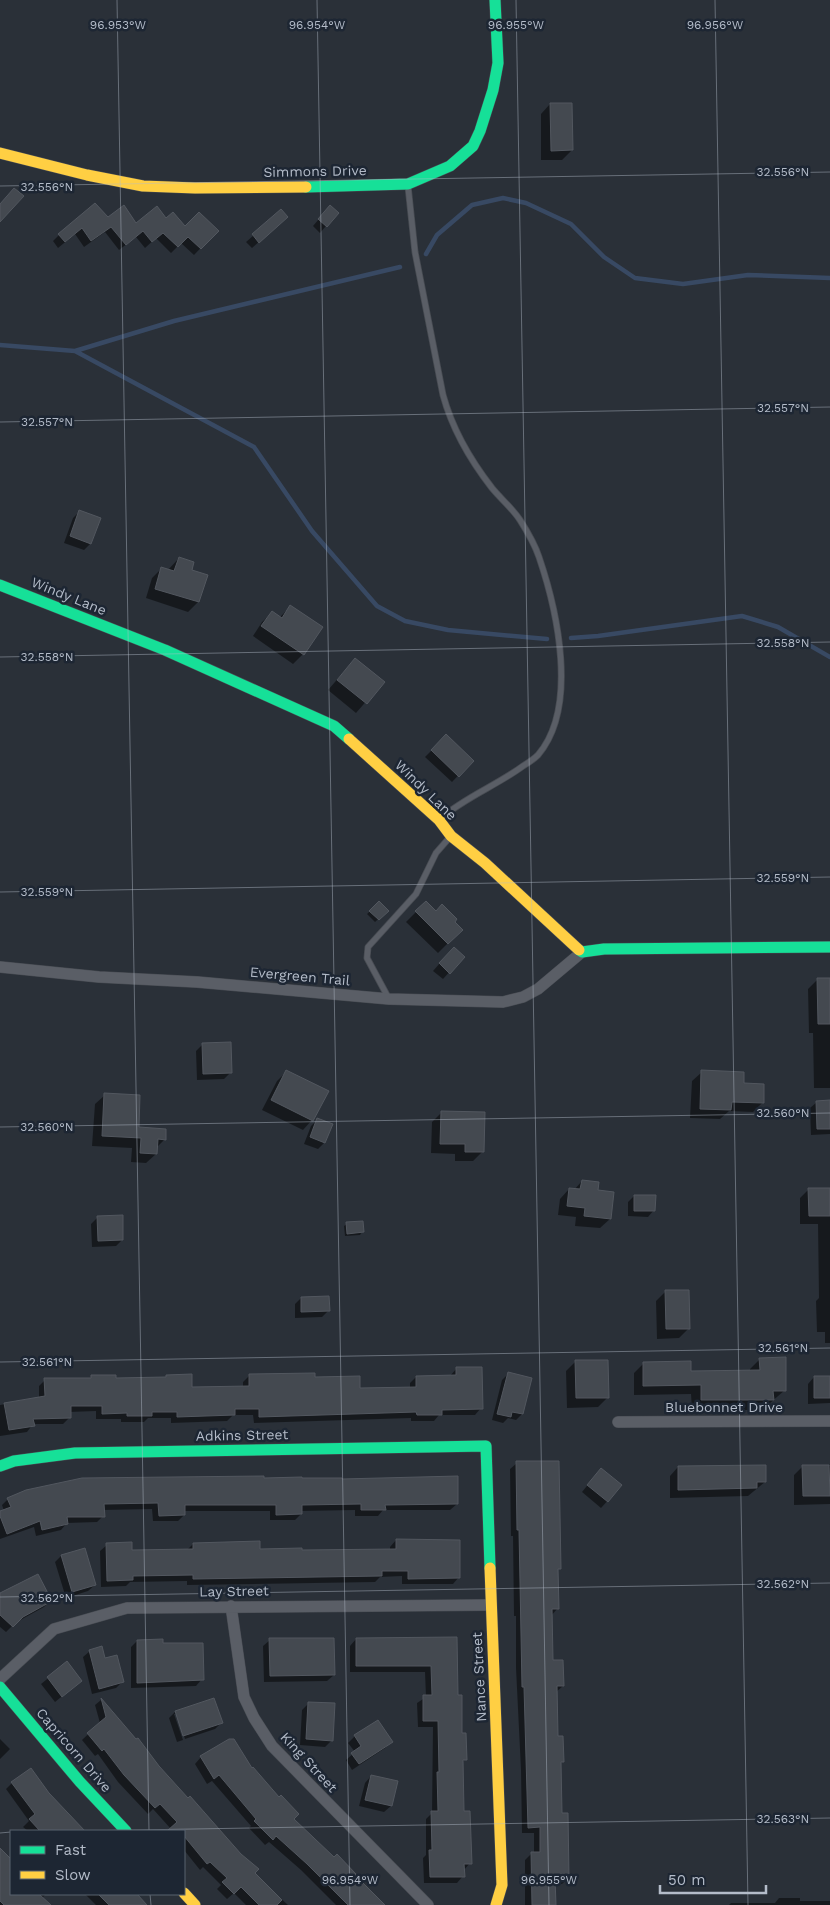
<svg xmlns="http://www.w3.org/2000/svg" width="830" height="1905" viewBox="0 0 830 1905" font-family="'Work Sans',sans-serif">
<style>
.shadow{fill:#0007}
.lines{fill:none;stroke-linecap:round;stroke-linejoin:round}
.stream{stroke:#384963;stroke-width:4.5}
.building{fill:#444950;stroke:#52575f}
.lane-casing{stroke:#484c53;stroke-width:7}
.street-casing{stroke:#484c53;stroke-width:12}
.fast-casing{stroke:#484c53;stroke-width:12}
.slow-casing{stroke:#484c53;stroke-width:12}
.lane{stroke:#5a5e66;stroke-width:5.5}
.street{stroke:#5a5e66;stroke-width:11}
.fast{stroke:#16e098;stroke-width:11}
.slow{stroke:#ffcf43;stroke-width:11}
.ticks{fill:none;stroke:#b4bcc9;stroke-width:1;stroke-opacity:0.45}
.labels{text-anchor:middle;dominant-baseline:central;stroke-width:5;stroke-linejoin:round;paint-order:stroke}
.street-label{font-size:14px;fill:#b4bcc9;stroke:#1d2633}
.ticks-label{font-size:12px;text-anchor:middle;fill:#b4bcc9;stroke:#1d2633;stroke-width:5;stroke-linejoin:round;paint-order:stroke}
</style>
<rect width="100%" height="100%" fill="#2a3038"/>
<path class="shadow" d="M550,104L572,150L562,160H541V114Z
M281,211L280,223L252,248L246,242Z
M324,213H337L320,233L313,226Z
M107,218L136,224L166,220L185,228L217,231L194,255L181,243L171,253L156,238L145,248L136,237L119,250L105,232L84,247L75,234L58,248L53,241L59,235Z
M80,511L90,544L84,550L64,543L73,518Z
M179,558L190,571L198,602L188,612L146,598L152,578L162,568L168,570Z
M290,607L303,654L293,664L253,636L262,622L272,613L279,618Z
M355,659L383,682L356,713L328,690Z
M446,736L472,761L452,782L425,757Z
M426,902L436,913L453,922L461,930L438,953L406,922Z
M379,903L387,911L375,922L367,914Z
M447,955L463,957L443,979L433,971Z
M818,979H830V1088H814L813,1033H809L808,989Z
M203,1044L230,1073L224,1079L197,1080L196,1051Z
M287,1071L312,1120L303,1130L262,1110L277,1081Z
M702,1072L742,1084L763,1102L753,1112L729,1111L720,1119L690,1118L692,1081Z
M105,1095L137,1129L165,1139L156,1148V1154L146,1163L131,1162L132,1148L92,1146L95,1104Z
M817,1102H830V1134L811,1135L810,1108Z
M442,1112L483,1151L473,1161H455V1154L431,1153L432,1122Z
M317,1120L331,1125L324,1143L318,1149L304,1144L311,1126Z
M582,1181L597,1191L610,1219L600,1228L575,1226L576,1217L558,1215L560,1199L569,1189L574,1190Z
M809,1189H830V1343H825V1332H817L816,1301L819,1298L818,1224H800V1198Z
M634,1196L654,1210L648,1217L628,1216V1202Z
M98,1217L122,1240L116,1246L92,1247L91,1224Z
M347,1224L362,1232L360,1235L345,1236L344,1226Z
M666,1291L689,1328L679,1338L657,1339L656,1301Z
M301,1298L328,1311L322,1317L295,1318V1304Z
M760,1359L785,1390L762,1410H692L691,1394L634,1395V1373L644,1363L690,1372L750,1371V1369Z
M576,1361L608,1397L598,1407L567,1408L566,1371Z
M457,1368L481,1408L475,1415H439L434,1421H411V1418L254,1423L253,1415H233L227,1421L171,1423V1418H148L144,1422H121V1419H96V1411L69,1412L70,1417L63,1424H33L27,1432L0,1436V1405L39,1398V1386L45,1380L89,1379L92,1376L115,1379L164,1378L167,1376L191,1388L243,1387V1382L249,1376L314,1378L359,1389L410,1388V1383L416,1377L450,1376Z
M508,1374L531,1379L522,1414L516,1420L508,1418L503,1423L492,1420L502,1380Z
M814,1377H830V1403L808,1404V1384Z
M517,1463L559,1568L557,1571V1609L551,1616V1661L563,1686L556,1692L557,1737L562,1762L560,1764L561,1814L568,1878L562,1884H554L555,1905H525V1860L531,1854H534V1833H522L521,1770L516,1668V1616H514L513,1536H511L510,1469Z
M803,1466H830V1504L794,1505V1475Z
M678,1467L765,1482L748,1496L670,1498V1476Z
M595,1476L621,1486L601,1508L582,1492Z
M263,1479L457,1504L450,1510H383L378,1516H355V1510L301,1511V1514L295,1520H270V1511H184V1515L178,1521H153L152,1509L103,1510V1516L97,1522L67,1523L61,1530L36,1536L34,1527L0,1539V1513L4,1511L2,1505L8,1499Z
M396,1540L459,1577L453,1584H402V1576L380,1577L375,1582L187,1585V1581L130,1582L126,1586L101,1587L100,1551L107,1545L131,1551L187,1550L193,1544L259,1550L301,1552L390,1550V1547Z
M61,1556L95,1585L88,1591L66,1598L55,1562Z
M0,1595L50,1601L44,1607L15,1623L6,1632L0,1627Z
M456,1638L457,1696L465,1759L462,1763L463,1812L470,1863L464,1870L463,1876L457,1883H424L423,1858L426,1855V1819L432,1813L433,1727H418L417,1703L426,1697L425,1672H350V1646L356,1639Z
M270,1640L334,1675L327,1681L264,1682L263,1646Z
M137,1641L162,1644L202,1679L196,1686L131,1688V1647Z
M90,1651L104,1659L123,1681L116,1688L92,1694L83,1657Z
M67,1663L81,1681L55,1702L41,1684Z
M101,1700L158,1767L253,1873L288,1905H246L234,1893L227,1899L217,1889L221,1885L203,1867L200,1870L184,1850V1831H169L171,1829L153,1809L148,1814L118,1782L98,1754L95,1756L82,1740L100,1723L95,1705Z
M213,1700L221,1723L215,1729L185,1739L177,1714H174L183,1740L177,1742L169,1718L175,1712Z
M309,1703L332,1740L325,1747L300,1745L302,1710Z
M377,1722L391,1742L385,1748L352,1770L346,1760L355,1752L348,1743L355,1736Z
M0,1739L10,1749L0,1759Z
M201,1757L251,1770L292,1819L382,1905H336L301,1870L269,1842L265,1845L249,1828L251,1826L212,1781L207,1784L195,1764Z
M371,1776L391,1806L384,1812L359,1806L365,1783Z
M12,1783L48,1793L84,1831H28L23,1827L29,1821L6,1789Z
M0,1850L11,1861V1894H46L42,1898L49,1905H0Z
M85,1894H136L145,1905H96Z
M779,1898H800V1901H830V1905H729L731,1903H775Z"/>
<g class="lines">
<path class="stream" d="M426,254L437,235L472,205L503,198L526,203L571,224L604,257L635,278L683,284L748,275L830,278
M0,345L75,351L174,321L400,267
M75,351L254,447L312,531L377,606L405,621L448,630L547,639
M571,638L598,636L742,616L778,627L830,657"/>
</g>
<path class="building" d="M550,103H572L573,150L551,151Z
M14,188L24,196L0,222V204Z
M95,203L108,217L124,205L136,223L157,206L166,218L173,212L185,226L199,212L219,231L201,249L188,237L178,247L163,233L152,242L143,231L126,245L111,227L91,241L82,228L65,242L58,234Z
M330,205L339,213L327,227L318,219Z
M281,209L288,217L259,243L252,234Z
M79,510L101,518L91,544L70,536Z
M179,557L194,562L192,570L208,575L199,602L155,589L161,567L174,571Z
M290,605L323,627L304,655L261,626L272,611L282,618Z
M355,658L385,682L367,704L337,680Z
M446,734L474,761L459,777L431,750Z
M379,901L389,911L379,920L369,911Z
M426,901L436,911L442,904L457,919L455,922L463,930L448,944L415,911Z
M454,947L465,957L450,974L439,963Z
M817,978H830V1024H818Z
M231,1042L232,1073L203,1074L202,1043Z
M286,1070L329,1091L313,1121L271,1100Z
M701,1070L744,1072V1083L764,1084V1103L732,1102L731,1110L700,1109Z
M104,1093L140,1095L139,1127L166,1129V1140L158,1139L157,1154L140,1153L141,1138L102,1136Z
M830,1100V1129H817L816,1101Z
M441,1111L485,1112L484,1152H465V1144H440Z
M317,1118L333,1124L325,1143L310,1137Z
M582,1180L599,1182L598,1190L614,1192L611,1219L584,1216L585,1208L567,1206L569,1188L580,1189Z
M808,1188H830V1216H809Z
M634,1195H656L655,1211H634Z
M123,1215V1240L98,1241L97,1216Z
M363,1221L364,1232L347,1234L346,1222Z
M665,1290H689L690,1329H666Z
M329,1296L330,1311L301,1312V1297Z
M786,1357V1391H773L774,1400H701V1385L643,1386V1362L691,1361V1371L760,1370L759,1358Z
M575,1360H608L609,1398H576Z
M456,1367H482L483,1409L442,1410V1415H417L416,1412L259,1417V1409H235V1415L177,1417V1412H152V1416H127V1413L102,1414V1406H71V1418L33,1419L35,1426L9,1430L4,1403L45,1396L44,1378H91V1375H116V1378L166,1377V1375L192,1374V1387L249,1386V1374L315,1373V1377L360,1376V1388L416,1387V1376L456,1375Z
M508,1372L532,1378L523,1414L512,1412L511,1417L497,1414Z
M814,1376H830V1398H814Z
M516,1461H559L561,1569H558L559,1609H552L553,1660H563L564,1686H557L558,1736H563L564,1762H561L562,1813H568L569,1878H555L556,1905H532L531,1852H540V1827L528,1828L524,1687H522L519,1530H517Z
M766,1465V1482H757V1488L678,1490V1466Z
M802,1465H829L830,1496H803Z
M601,1468L622,1485L608,1502L587,1485Z
M264,1476V1478L302,1477V1478H342V1479L458,1476V1504L385,1505L386,1510H361V1504L302,1505V1514L276,1515V1505H185V1515L159,1516L158,1503L104,1504L105,1517H67L68,1524L42,1530L40,1521L7,1534L0,1516V1511L11,1507L7,1498L26,1490L82,1478Z
M396,1539L460,1540V1578L408,1579V1571H382V1576L193,1579V1575L133,1576V1580L107,1581L106,1543L132,1542V1550L193,1549V1543L260,1541V1549L302,1548V1550L396,1549Z
M85,1548L96,1585L72,1592L61,1555Z
M38,1574L52,1601L23,1617L13,1627L0,1615V1593Z
M457,1637L458,1695H462V1733H466L467,1760H463L464,1811H470L472,1864H464L465,1877H430L429,1850H432L431,1811H438L437,1772H439L438,1721H423V1695H432L431,1666H356V1638Z
M269,1638H334L335,1675L270,1676Z
M163,1639V1643H203L204,1680L137,1683V1640Z
M102,1646L105,1658L117,1655L124,1682L99,1689L89,1650Z
M67,1661L82,1681L62,1697L47,1677Z
M101,1698L136,1739L138,1738L159,1766L188,1798L190,1796L241,1854L259,1869L255,1873L282,1900L277,1905H259L241,1887L234,1894L222,1882L227,1878L210,1862L207,1864L184,1836V1831H167L177,1822L160,1804L155,1808L124,1775L104,1749L102,1751L87,1733L106,1717Z
M214,1698L223,1723L183,1736L175,1711Z
M308,1702L335,1703L333,1741L306,1739Z
M378,1720L393,1742L359,1764L351,1753L361,1746L354,1735Z
M229,1739H234L252,1768L253,1767L279,1797L281,1795L299,1814L294,1819L334,1857L337,1854L356,1874L355,1875L385,1905H348L307,1864L276,1836L273,1840L254,1821L256,1819L219,1775L214,1779L200,1756Z
M31,1768L49,1793L85,1831H40L29,1819L35,1814L11,1782Z
M371,1775L398,1781L392,1806L365,1800Z
M0,1848L11,1859V1894H39L51,1905H4L0,1901Z
M98,1894H137L147,1905H109Z"/>
<g class="lines">
<defs>
<path id="lane" d="M408,186L415,252L443,395C452,428 471,461 492,488C501,499 512,508 520,520C527,531 535,545 539,557C557,610 579,707 538,755C534,759 528,763 523,766C496,786 465,797 440,819
M389,999L367,958L368,947L416,894L436,853L450,837"/>
<path id="street" d="M0,967L99,977L197,982L389,999L503,1002L523,997L538,989L582,952
M618,1422L830,1421
M231,1606L244,1697L254,1718L272,1746L428,1905
M0,1679L54,1629L127,1608L491,1605"/>
<path id="fast" d="M306,187L408,184L450,166L473,146L480,131L493,90L498,63L495,0
M0,585L165,650L334,726L349,739
M579,950L582,952L604,949L830,947
M0,1466L14,1461L75,1453L486,1446L490,1568
M0,1687L80,1782L126,1831"/>
<path id="slow" d="M0,153L87,175L143,186L195,188L306,187
M349,739L439,820L451,836L485,863L579,950
M490,1568L502,1885L496,1905
M184,1893L195,1905"/>
</defs>
<use href="#lane" class="lane-casing"/>
<use href="#street" class="street-casing"/>
<use href="#fast" class="fast-casing"/>
<use href="#slow" class="slow-casing"/>
<use href="#lane" class="lane"/>
<use href="#street" class="street"/>
<use href="#fast" class="fast"/>
<use href="#slow" class="slow"/>
</g>
<path class="ticks" d="M117,0L149,1831M317,0L350,1905M516,0L549,1905M715,0L748,1905M0,186L830,172M0,422L830,407M0,657L830,642M0,892L830,877M0,1127L830,1113M0,1362L830,1348M0,1597L830,1583M77,1831L830,1818M0,1833L11,1832M150,1894L151,1905"/>
<g class="labels">
<g class="street-label">
<text transform="translate(315 171) rotate(-1)">Simmons Drive</text>
<text transform="translate(69 596) rotate(22)">Windy Lane</text>
<text transform="translate(426 790) rotate(44)">Windy Lane</text>
<text transform="translate(300 976) rotate(5)">Evergreen Trail</text>
<text x="724" y="1407">Bluebonnet Drive</text>
<text transform="translate(242 1435) rotate(-1)">Adkins Street</text>
<text transform="translate(234 1591) rotate(-1)">Lay Street</text>
<text transform="translate(479 1677) rotate(-93)">Nance Street</text>
<text transform="translate(74 1750) rotate(49)">Capricorn Drive</text>
<text transform="translate(309 1762) rotate(47)">King Street</text>
</g>
</g>
<g class="ticks-label">
<text x="118" y="29">96.953°W</text>
<text x="317" y="29">96.954°W</text>
<text x="516" y="29">96.955°W</text>
<text x="715" y="29">96.956°W</text>
<text x="783" y="176">32.556°N</text>
<text x="47" y="191">32.556°N</text>
<text x="783" y="412">32.557°N</text>
<text x="47" y="426">32.557°N</text>
<text x="783" y="647">32.558°N</text>
<text x="47" y="661">32.558°N</text>
<text x="783" y="882">32.559°N</text>
<text x="47" y="896">32.559°N</text>
<text x="783" y="1117">32.560°N</text>
<text x="47" y="1131">32.560°N</text>
<text x="783" y="1352">32.561°N</text>
<text x="47" y="1366">32.561°N</text>
<text x="783" y="1588">32.562°N</text>
<text x="47" y="1602">32.562°N</text>
<text x="783" y="1823">32.563°N</text>
<text x="350" y="1884">96.954°W</text>
<text x="549" y="1884">96.955°W</text>
</g>
<rect x="10" y="1830" width="175" height="65" fill="#1d2633" stroke="#59626f"/>
<rect x="20" y="1846" width="25" height="8" fill="#16e098" stroke="#59626f"/>
<text x="55" y="1855" font-size="15" fill="#b4bcc9">Fast</text>
<rect x="20" y="1871" width="25" height="8" fill="#ffcf43" stroke="#59626f"/>
<text x="55" y="1880" font-size="15" fill="#b4bcc9">Slow</text>
<path d="M660 1885v8h106v-8" fill="none" stroke="#b4bcc9" stroke-width="2.5"/>
<text x="668" y="1885" font-size="15" fill="#b4bcc9" stroke="#1d2633" stroke-width="4" paint-order="stroke">50 m</text>
</svg>
